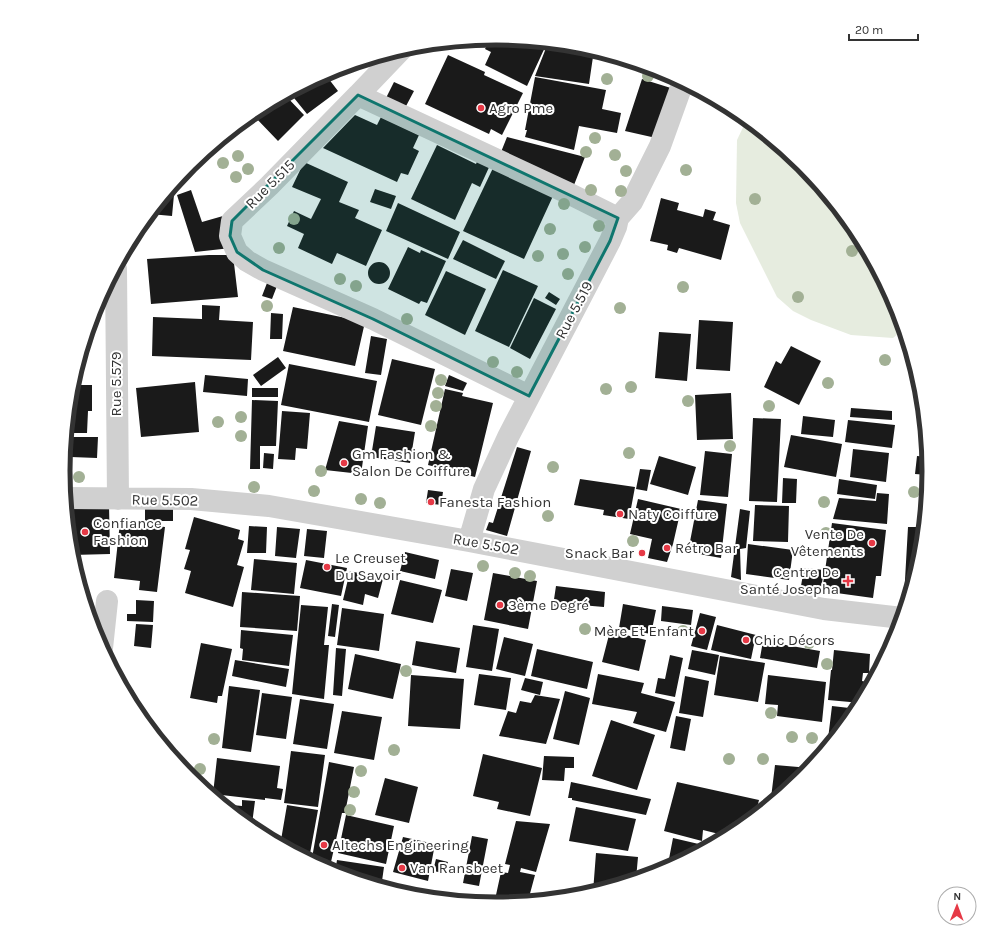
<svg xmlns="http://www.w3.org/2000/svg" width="993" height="942" viewBox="0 0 993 942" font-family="Karla,sans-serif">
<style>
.green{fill:#e6ecdf}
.building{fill:#1a1a1a}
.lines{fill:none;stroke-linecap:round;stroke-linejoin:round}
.street{stroke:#d0d0d0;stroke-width:22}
.tree{fill:#a2b095}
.marked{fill:#0f766e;fill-opacity:0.2;stroke:#0f766e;stroke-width:3;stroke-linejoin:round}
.poi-dot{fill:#e63946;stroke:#fff;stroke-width:1.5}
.labels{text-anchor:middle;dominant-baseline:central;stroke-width:4;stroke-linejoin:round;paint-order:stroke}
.poi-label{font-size:15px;fill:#333;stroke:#fff;text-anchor:start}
.street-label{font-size:15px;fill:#333;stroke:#fff}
.rim{fill:none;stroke:#333;stroke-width:5}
</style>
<rect width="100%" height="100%" fill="#fff"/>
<path class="green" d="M747,119L803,165L857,231L897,306L904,329L893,338L851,335L811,320L793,311L777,297L740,223L736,203L737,140Z"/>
<path class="building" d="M497,38L547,43L527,86L485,65L491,52L485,49L490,39Z
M548,43L581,46L594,50L589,84L535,76Z
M448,55L485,72L484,75L523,93L502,135L491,129L489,134L425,104Z
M325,74L338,91L307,114L290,93Z
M535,77L606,90L602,109L621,113L617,133L579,126L574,150L525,137L527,130H525Z
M642,79L674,89L656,138L625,131Z
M394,82L414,91L405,108L386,98Z
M285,95L304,115L278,141L252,114Z
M355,115L377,125L381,117L419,135L413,148L419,151L408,175L401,173L397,182L323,148Z
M507,137L585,157L574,185L501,152Z
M437,145L476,164L479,157L491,163L480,187L472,183L455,220L411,199Z
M304,162L348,182L339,202L359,210L355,218L382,230L366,266L337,253L332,264L298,248L304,234L287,226L294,211L311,219L321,199L292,187Z
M493,168L553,196L524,259L463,231Z
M175,184L172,216L150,214Z
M375,189L396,196L391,209L370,202Z
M191,190L202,222L223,216L231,248L195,252L177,195Z
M661,198L679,203L677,210L703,217L705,209L716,212L713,220L730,225L721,260L679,248L677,253L667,250L668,245L650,241Z
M398,203L460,232L448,259L386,231Z
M463,240L505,261L496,279L453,259Z
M408,247L420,253L421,250L446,261L427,303L421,301L419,304L388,289Z
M209,255H233L238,297L151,304L147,259Z
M368 273a11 11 0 1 1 22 0a11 11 0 1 1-22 0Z
M503,270L538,286L509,347L475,331Z
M446,271L486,289L465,335L425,315Z
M267,283L277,286L272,299L262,296Z
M549,292L560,299L556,305L545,298Z
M534,298L556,309L530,359L510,348Z
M202,305L220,306L219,320L253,322L251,360L152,356L153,317L202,319Z
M293,307L365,322L355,366L283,351Z
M271,313L283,314L282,339H270Z
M699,320L733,322L730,371L696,369Z
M659,332L691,334L687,381L655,378Z
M371,336L387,339L381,375L365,373Z
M791,346L821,361L799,405L764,387L776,361L781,364Z
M84,347L85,362H79Z
M278,357L286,368L261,386L253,375Z
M392,359L435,369L421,425L378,415Z
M289,364L377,381L369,422L281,405Z
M205,375L248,379L247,396L203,392Z
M449,375L467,383L463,391L445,386Z
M195,382L199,432L141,437L136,388Z
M72,385H92V411H88L87,433H67Z
M252,388H278V397H252Z
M445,389L463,393L462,396L493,403L475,477L428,465Z
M731,393L733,439L697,440L695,395Z
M252,400L278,401L276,446H260V469H250Z
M851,408L892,411V420L850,417Z
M282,411L310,413L307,449L296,448L295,460L278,459Z
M803,416L835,420L833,437L801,434Z
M753,418L781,419L777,502L749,501Z
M848,420L895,425L892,448L845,442Z
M339,421L368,426L361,474L325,470Z
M376,426L415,432L410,463L371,457Z
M791,435L842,444L836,477L784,467Z
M71,437H98L97,458L71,457Z
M925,440L926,441L928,452H923Z
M517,447L531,451L507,536L486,530L489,522L493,523Z
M853,449L889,453L886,482L850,477Z
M705,451L732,454L728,497L700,495Z
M264,453L274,454L273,469L263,468Z
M659,456L696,467L688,495L650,484Z
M917,456L928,457L929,475L915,474Z
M640,469L651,470L647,491L636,489Z
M783,478L797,479L796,503H782Z
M580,479L635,487L629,519L603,515L604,510L574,505Z
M839,479L877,485L875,499L837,494Z
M920,480H929L926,508L919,507Z
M428,490L443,492L441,505L426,503Z
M877,493L889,494L887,524L833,519L839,498L876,501Z
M638,499L681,509L673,544L667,562L648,558L652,539L630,534Z
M698,500L727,504L721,558L688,552Z
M145,504H173V521H145Z
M109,505L110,554L72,555L67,506Z
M755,505L789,506L788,542L753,541Z
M740,509L750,511L746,548L740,549L741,580L731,577Z
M920,514H925L921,556L903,615L908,527H918Z
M194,517L240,530L238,539L244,541L237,565L244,567L233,607L185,593L191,571L184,569L190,550L185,549Z
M120,522L165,527L157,592L139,590L140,581L114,578Z
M832,523L886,530L881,576H876L873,598L822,591Z
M249,526L267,527L266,553H247Z
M277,527L300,529L296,558L275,556Z
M307,529L327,531L324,558L304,556Z
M748,544L793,550L789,580L746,574Z
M405,552L439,560L435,579L400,571Z
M254,559L297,563L294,594L251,590Z
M306,560L347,568L341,596L300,588Z
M804,568L824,570L821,589L801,586Z
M451,569L473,573L467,601L445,596Z
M350,571L383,579L378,598L365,594L363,605L343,600Z
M493,573L537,581L528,629L484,620Z
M400,580L442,590L433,623L391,614Z
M556,586L605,592L604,607L569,604L568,608L553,606Z
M242,592L300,596L297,631L240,627Z
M136,600L154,601L153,622L127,621V614H136Z
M332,604L339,605L335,637L328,636Z
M623,604L656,610L651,634L619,628Z
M301,605L328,607L324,645H329L324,699L292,694Z
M662,606L693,610L691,625L661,621Z
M342,608L384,614L379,651L337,645Z
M700,613L716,617L707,650L691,646Z
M136,624L153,625L151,648L134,646Z
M473,625L499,629L492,671L466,667Z
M717,625L756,635L751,659L711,650Z
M241,630L293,635L289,666L242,660L243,649L240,648Z
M610,631L646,640L639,671L602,662Z
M504,637L533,644L525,676L496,669Z
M416,641L460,648L456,673L412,665Z
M763,641L820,651L817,668L760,658Z
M201,643L232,649L222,696H218L217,703L190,698Z
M336,648L346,649L342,696L333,695Z
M537,649L593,662L587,689L531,676Z
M692,650L719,655L715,675L688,669Z
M834,650L870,654L869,673H863L862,681L867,682L865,696L861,703L828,700L831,670H832Z
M355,654L401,664L393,699L348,689Z
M670,655L683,658L675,697L655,693L658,678L665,679Z
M720,656L765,663L758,702L714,695Z
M878,658L885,659L877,673V665H878Z
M235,660L289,669L286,687L232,676Z
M479,674L511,678L506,710L474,705Z
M598,674L644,683L641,693L675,702L666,732L633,723L637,712L592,704Z
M411,675L464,679L460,729L408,726Z
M768,675L826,682L822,722L777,716L778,705L765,704Z
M685,676L709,681L703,717L679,713Z
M525,678L543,682L540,695L521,690Z
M123,686L134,691L130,699Z
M229,686L260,690L251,752L222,748Z
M565,691L590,698L579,745L553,739Z
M262,693L292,697L286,739L256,735Z
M535,695L560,699L546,744L499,736L508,711L516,713L520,701L531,703Z
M300,699L334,704L327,749L293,744Z
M832,706L858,709L833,740L828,739Z
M342,711L382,717L374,760L334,753Z
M676,716L691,719L685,751L670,748Z
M611,720L655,735L637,790L592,776Z
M291,751L325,755L318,807L284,803Z
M483,754L542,768L530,816L497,809L499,802L473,796Z
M544,756L574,757V768H565L564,781L542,780Z
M217,758L280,766L277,788L283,789L281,800L265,798V800L213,794Z
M329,762L354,767L345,813H342L331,862L312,858Z
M775,765L810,768L803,777L776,799L771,798Z
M385,778L418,787L409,823L375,815Z
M571,782L651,799L646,815L572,800V798H568Z
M677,782L759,800L755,816L737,831L727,836L703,830L702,841L664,831Z
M242,800L255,801L252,824L247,823L223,804L242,806Z
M287,805L318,810L309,859L271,839L281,840Z
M576,807L636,819L628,851L569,841Z
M346,815L394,826L386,864L338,853Z
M516,821L550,824L536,872L521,868L520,872L535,875L528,901H524L496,895L501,872L508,873L510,865L505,864Z
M472,836L488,839L479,886L463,883Z
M403,837L435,844L428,881L393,872Z
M673,838L703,845L701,850L697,853L685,850L683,860L673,865L668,864Z
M596,853L638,857L636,879L593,892Z
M436,859L448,862L444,873L433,871Z
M337,860L384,867L382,881L354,878L335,872Z"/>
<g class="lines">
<path class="street" d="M358,95L402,49
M116,269L118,499
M529,396L373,319L263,270L247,261L237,252L230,236L232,221L269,186L358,95L570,194L618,218
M66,498L191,499L269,506L469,541L824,609L902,618
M469,541L484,489L508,437L610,241L616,227L618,218L632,202L660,146L683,82
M102,648L107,601"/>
</g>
<g class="tree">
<circle cx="648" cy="76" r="6"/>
<circle cx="607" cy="79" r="6"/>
<circle cx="595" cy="138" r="6"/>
<circle cx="586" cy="152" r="6"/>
<circle cx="615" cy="155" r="6"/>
<circle cx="238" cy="156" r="6"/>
<circle cx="223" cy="163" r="6"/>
<circle cx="248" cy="169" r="6"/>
<circle cx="686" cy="170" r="6"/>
<circle cx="626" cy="171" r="6"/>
<circle cx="236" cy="177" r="6"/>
<circle cx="591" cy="190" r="6"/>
<circle cx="621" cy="191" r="6"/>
<circle cx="755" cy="199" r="6"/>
<circle cx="564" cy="204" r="6"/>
<circle cx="294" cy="219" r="6"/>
<circle cx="599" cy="226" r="6"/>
<circle cx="550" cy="229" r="6"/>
<circle cx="585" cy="247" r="6"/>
<circle cx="279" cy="248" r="6"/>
<circle cx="852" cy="251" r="6"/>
<circle cx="563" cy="254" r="6"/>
<circle cx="538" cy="256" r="6"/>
<circle cx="568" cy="274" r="6"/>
<circle cx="340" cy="279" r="6"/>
<circle cx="356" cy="286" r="6"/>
<circle cx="683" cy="287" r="6"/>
<circle cx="798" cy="297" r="6"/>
<circle cx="267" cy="306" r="6"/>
<circle cx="620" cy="308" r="6"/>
<circle cx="407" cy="319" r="6"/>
<circle cx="885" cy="360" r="6"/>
<circle cx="493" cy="362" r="6"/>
<circle cx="517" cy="372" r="6"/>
<circle cx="441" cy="380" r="6"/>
<circle cx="828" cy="383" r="6"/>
<circle cx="631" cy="387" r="6"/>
<circle cx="606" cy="389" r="6"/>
<circle cx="438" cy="393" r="6"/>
<circle cx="688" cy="401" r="6"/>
<circle cx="436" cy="406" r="6"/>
<circle cx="769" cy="406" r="6"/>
<circle cx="241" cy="417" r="6"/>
<circle cx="218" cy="422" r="6"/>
<circle cx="431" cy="426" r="6"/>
<circle cx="241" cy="436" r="6"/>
<circle cx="730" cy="446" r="6"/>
<circle cx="629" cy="453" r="6"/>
<circle cx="553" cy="467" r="6"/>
<circle cx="321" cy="471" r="6"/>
<circle cx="79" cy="477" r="6"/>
<circle cx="254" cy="487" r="6"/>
<circle cx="314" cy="491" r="6"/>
<circle cx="914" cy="492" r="6"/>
<circle cx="361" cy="499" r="6"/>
<circle cx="824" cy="502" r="6"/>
<circle cx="380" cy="503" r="6"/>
<circle cx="548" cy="516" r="6"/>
<circle cx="826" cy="533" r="6"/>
<circle cx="633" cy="541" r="6"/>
<circle cx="483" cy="566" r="6"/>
<circle cx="515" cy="573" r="6"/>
<circle cx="530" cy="576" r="6"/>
<circle cx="585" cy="629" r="6"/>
<circle cx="683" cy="631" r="6"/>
<circle cx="809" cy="643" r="6"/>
<circle cx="827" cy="664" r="6"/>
<circle cx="406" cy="671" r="6"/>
<circle cx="771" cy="713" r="6"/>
<circle cx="792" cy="737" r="6"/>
<circle cx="812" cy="738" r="6"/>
<circle cx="214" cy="739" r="6"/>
<circle cx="394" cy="750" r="6"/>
<circle cx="729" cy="759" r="6"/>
<circle cx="763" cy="759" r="6"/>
<circle cx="200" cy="769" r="6"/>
<circle cx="361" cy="771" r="6"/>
<circle cx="354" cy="792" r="6"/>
<circle cx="350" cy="810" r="6"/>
</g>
<path class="marked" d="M358,95L618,218L610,241L529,396L373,319L263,270L237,252L230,236L232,221Z"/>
<g class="poi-dot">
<circle cx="481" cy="108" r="4"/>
<circle cx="344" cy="463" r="4"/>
<circle cx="431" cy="502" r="4"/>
<circle cx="620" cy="514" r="4"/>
<circle cx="85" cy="532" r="4"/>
<circle cx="872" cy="543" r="4"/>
<circle cx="667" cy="548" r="4"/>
<circle cx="642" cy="553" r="4"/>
<circle cx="327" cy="567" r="4"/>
<path d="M846 575h4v4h4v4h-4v4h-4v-4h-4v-4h4z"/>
<circle cx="500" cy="605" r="4"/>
<circle cx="702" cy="631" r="4"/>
<circle cx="746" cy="640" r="4"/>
<circle cx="324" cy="845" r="4"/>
<circle cx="402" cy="868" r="4"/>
</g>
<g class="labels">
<g class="poi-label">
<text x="489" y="108">Agro Pme</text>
<text x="352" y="454">Gm Fashion &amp;<tspan x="352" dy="17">Salon De Coiffure</tspan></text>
<text x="439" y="502">Fanesta Fashion</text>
<text x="628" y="514">Naty Coiffure</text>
<text x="93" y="523">Confiance<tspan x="93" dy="17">Fashion</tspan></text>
<text x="864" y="534" text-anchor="end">Vente De<tspan x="864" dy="17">Vêtements</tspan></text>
<text x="675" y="548">Rétro Bar</text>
<text x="634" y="553" text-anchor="end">Snack Bar</text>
<text x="335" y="558">Le Creuset<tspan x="335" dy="17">Du Savoir</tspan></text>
<text x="839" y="572" text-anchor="end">Centre De<tspan x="839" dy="17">Santé Josepha</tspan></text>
<text x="508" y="605">3ème Degré</text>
<text x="694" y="631" text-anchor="end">Mère Et Enfant</text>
<text x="754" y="640">Chic Décors</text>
<text x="332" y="845">Altechs Engineering</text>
<text x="410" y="868">Van Ransbeet</text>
</g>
<g class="street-label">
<text transform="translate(270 184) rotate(-45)">Rue 5.515</text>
<text transform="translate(574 310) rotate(-62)">Rue 5.519</text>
<text transform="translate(116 384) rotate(-90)">Rue 5.579</text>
<text transform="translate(165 500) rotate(1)">Rue 5.502</text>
<text transform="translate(486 544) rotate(10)">Rue 5.502</text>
</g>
</g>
<path d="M0 0H993V942H0ZM70 471a426 426 0 1 1 852 0a426 426 0 1 1-852 0Z" fill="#fff" fill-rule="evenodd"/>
<path class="rim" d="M70 471a426 426 0 1 1 852 0a426 426 0 1 1-852 0Z"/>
<g transform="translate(957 906) rotate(1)"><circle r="19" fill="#ffffff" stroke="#adadad"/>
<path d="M0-3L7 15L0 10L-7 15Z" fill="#e63946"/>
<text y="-6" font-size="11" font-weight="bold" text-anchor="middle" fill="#333333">N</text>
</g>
<path d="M849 34v6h69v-6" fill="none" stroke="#333333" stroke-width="2"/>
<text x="855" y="34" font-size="12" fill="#333333" stroke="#ffffff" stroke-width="3" paint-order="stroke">20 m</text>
</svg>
